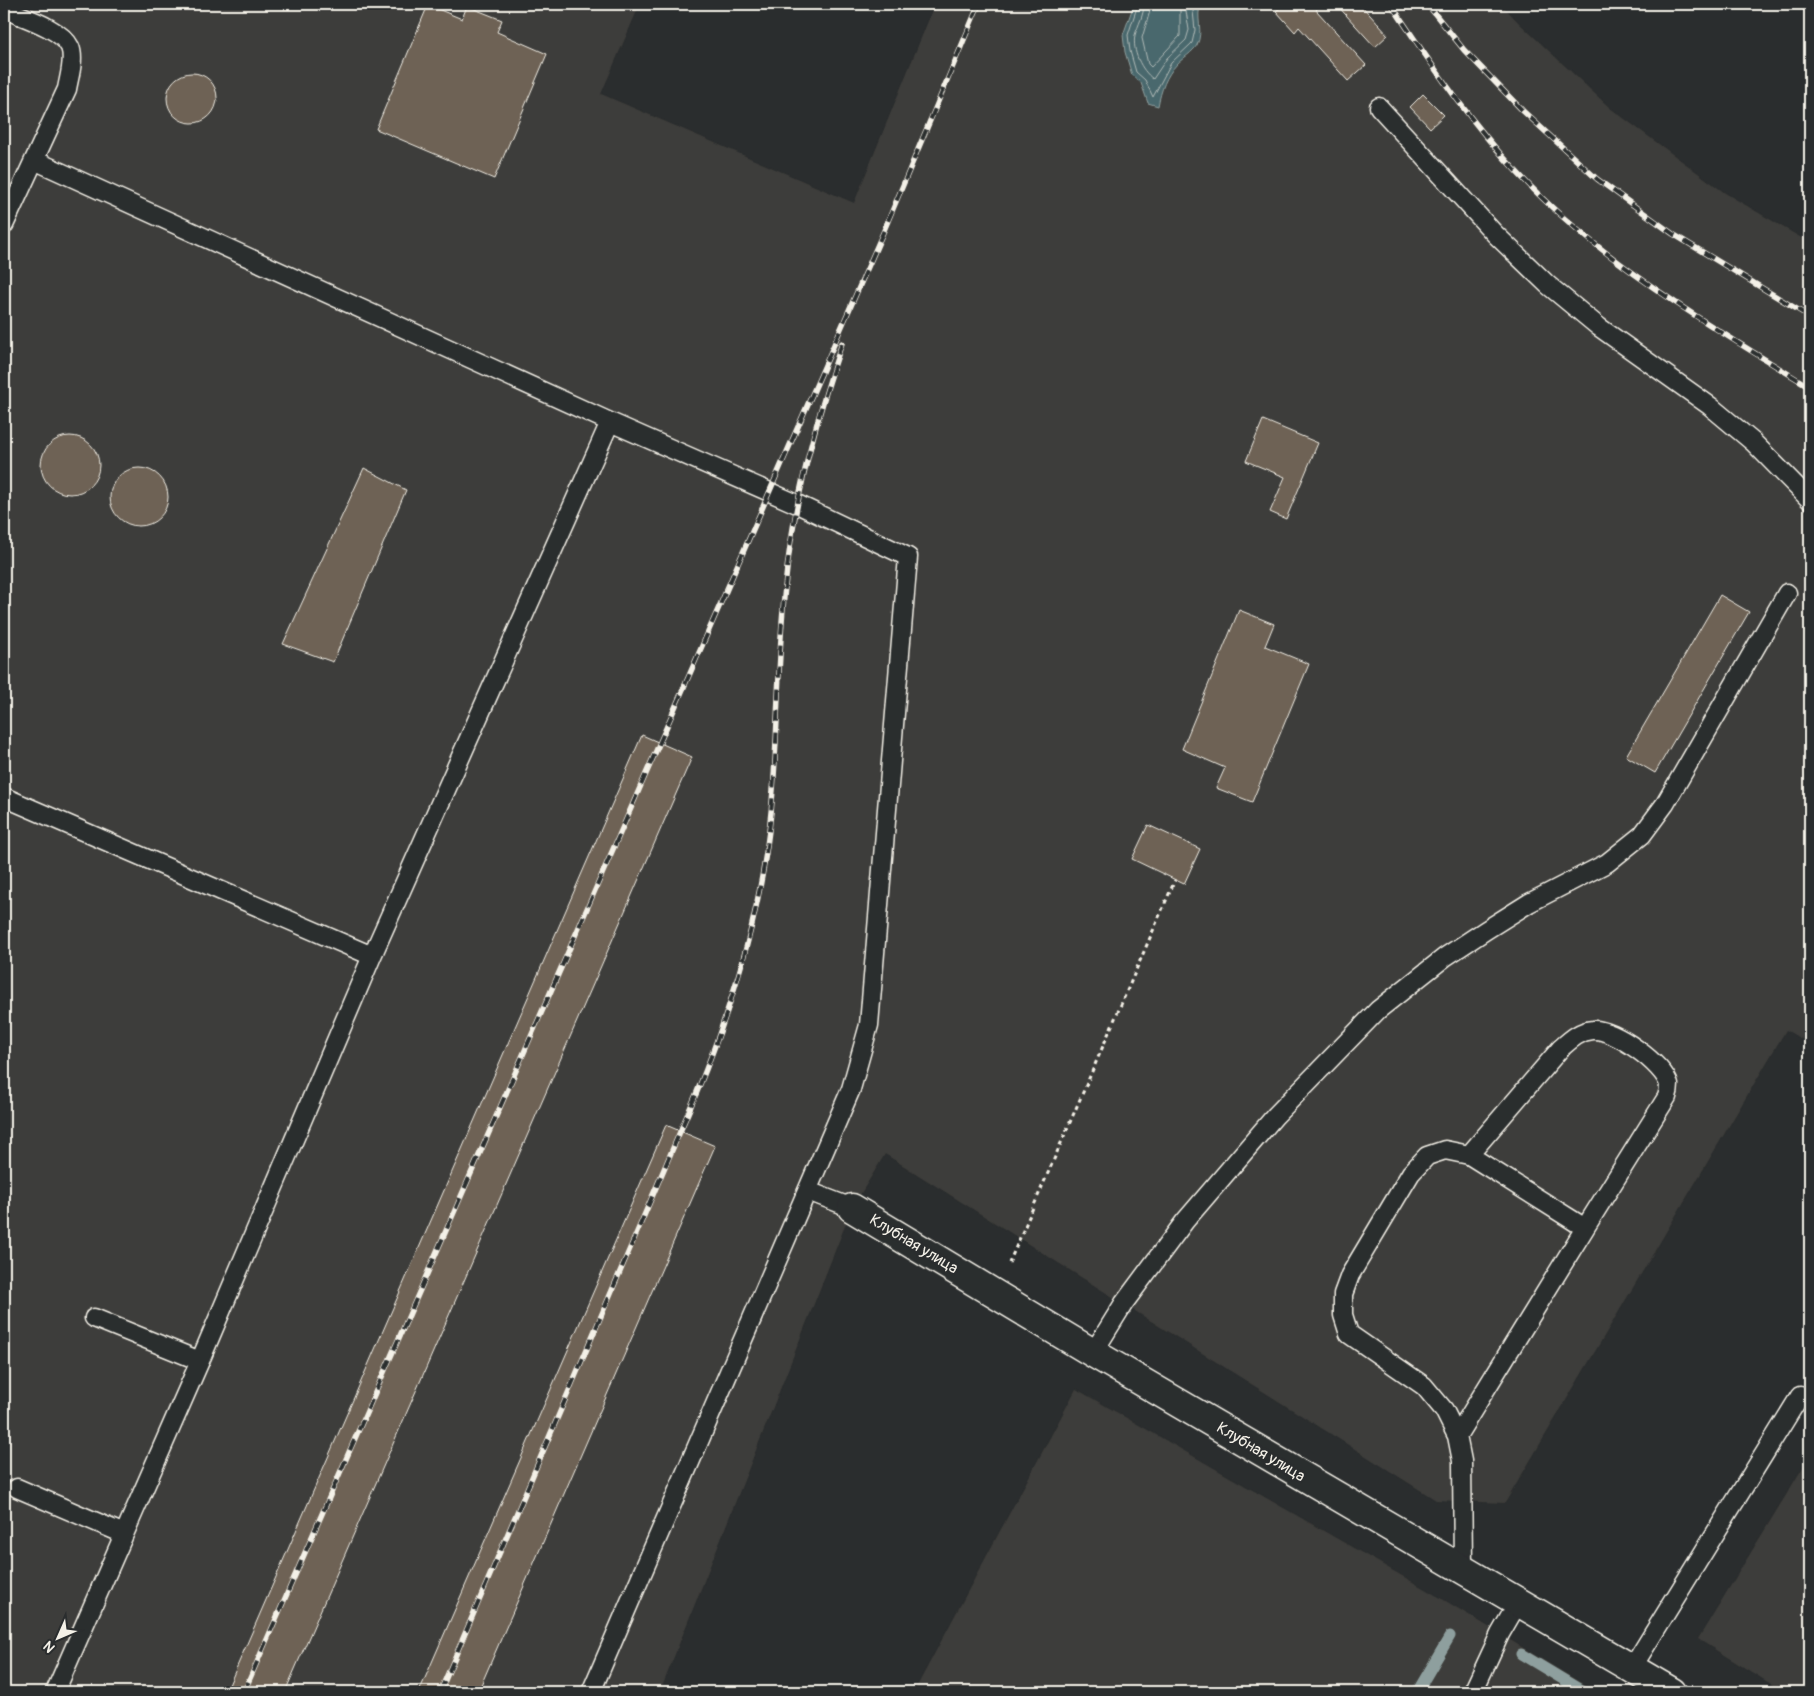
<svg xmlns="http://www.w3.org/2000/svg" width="1814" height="1696" viewBox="0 0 1814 1696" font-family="Pangolin,sans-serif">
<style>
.built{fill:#3e3d3a}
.water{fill:#4a686d;stroke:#8e9f9e}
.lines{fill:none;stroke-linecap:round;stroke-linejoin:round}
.shore{stroke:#b0bab7;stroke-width:1}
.stream{stroke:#8e9f9e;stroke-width:11}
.building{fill:#6e6255;stroke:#f4f1e8}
.service-casing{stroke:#f4f1e8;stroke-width:21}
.minor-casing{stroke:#f4f1e8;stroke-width:31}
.path{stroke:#f4f1e8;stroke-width:3;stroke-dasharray:4 4;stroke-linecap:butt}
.service{stroke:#2a2d2e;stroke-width:18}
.minor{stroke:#2a2d2e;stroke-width:28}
.rail-casing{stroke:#f4f1e8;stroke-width:5.5}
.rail{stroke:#2a2d2e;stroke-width:4;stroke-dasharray:11;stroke-linecap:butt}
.labels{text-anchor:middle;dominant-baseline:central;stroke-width:5;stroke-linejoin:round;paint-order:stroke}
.street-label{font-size:16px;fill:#f4f1e8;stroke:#2a2d2e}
</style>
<rect width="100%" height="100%" fill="#2a2d2e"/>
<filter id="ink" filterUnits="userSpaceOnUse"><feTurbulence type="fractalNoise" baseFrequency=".02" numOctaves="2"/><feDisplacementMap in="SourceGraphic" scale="10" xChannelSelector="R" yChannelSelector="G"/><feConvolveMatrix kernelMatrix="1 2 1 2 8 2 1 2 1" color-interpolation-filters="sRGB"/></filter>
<g filter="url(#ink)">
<path class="built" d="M4,4H640L601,94L854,203L935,4H1501L1520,24L1610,108L1725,193L1810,243V1044L1786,1030L1505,1503L1436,1500L885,1154L852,1208L660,1692H4Z
M1076,1389L1444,1600L1596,1692H914Z
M1810,1456V1692H1784L1698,1639Z"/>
<path class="water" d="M1134,4H1201C1195,17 1204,31 1197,45C1193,52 1183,58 1177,64C1166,76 1161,90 1158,106L1148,103L1141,83L1132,75L1125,52L1123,35Z"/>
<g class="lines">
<path class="shore" d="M1138,4L1128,35L1130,51L1136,72L1145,80L1153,97L1171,63L1192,43L1195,30L1193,11L1195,4
M1144,4C1144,15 1138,25 1135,35C1132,51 1141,70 1153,79L1167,58L1186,40L1189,30L1186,11L1189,4
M1152,4L1142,38L1148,64L1151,67L1180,36V4"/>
<path class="stream" d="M1521,1654L1584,1692
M1417,1692L1450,1636"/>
</g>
<path class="building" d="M1285,4H1323L1316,10L1366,65L1348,81L1299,27L1295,32L1276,11Z
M1336,4H1360L1388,35L1375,47Z
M428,5L462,19L467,6L502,20L497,32L547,54L494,179L376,129Z
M167 98a25 25 0 1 1 50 0a25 25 0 1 1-50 0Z
M1423,94L1444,115L1430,128L1410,107Z
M1263,420L1318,443L1286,519L1270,512L1285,477L1246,461Z
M41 465a29 29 0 1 1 58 0a29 29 0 1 1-58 0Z
M364,468L406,490L333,662L283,644Z
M110 497a29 29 0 1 1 58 0a29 29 0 1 1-58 0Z
M1720,595L1749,612L1655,773L1626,756Z
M1239,610L1274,624L1265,646L1309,664L1252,802L1216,788L1225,768L1182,749Z
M642,735L692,757L285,1692H226Z
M1148,825L1200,849L1184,884L1132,859Z
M666,1125L715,1146L478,1692H419Z"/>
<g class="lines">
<defs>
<path id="service" d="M4,9C22,17 61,28 70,47C75,59 69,77 67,89L4,225
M1379,107L1495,234L1548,285L1599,327L1710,406L1753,442L1810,500
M34,160L610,422L797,504L908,557L869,1025L851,1089L591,1692
M4,797L372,956
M1469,1155L1560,1049C1570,1040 1579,1031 1593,1030C1613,1028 1665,1065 1669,1085C1669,1088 1668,1094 1667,1097L1585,1228
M808,1191L852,1208
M94,1318L200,1361
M1093,1353L1124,1303L1185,1221L1275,1116L1378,1010L1445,957L1486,930L1529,903L1607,863L1642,835L1665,804L1787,593
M1457,1436L1585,1228L1469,1155L1445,1150L1427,1156L1411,1173L1350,1275L1343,1294V1315L1349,1334L1424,1386L1444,1410L1457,1436L1462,1461L1463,1567
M17,1488L124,1534
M1632,1668L1800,1396
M55,1692L200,1361L372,956L610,422
M1473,1692L1500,1634L1519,1601"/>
<path id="minor" d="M852,1208L1093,1353L1672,1692"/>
</defs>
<use href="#service" class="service-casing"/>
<use href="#minor" class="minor-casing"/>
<path class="path" d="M1009,1263L1175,880"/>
<use href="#service" class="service"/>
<use href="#minor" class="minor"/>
<defs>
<path id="rail" d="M1391,4C1441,80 1495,158 1564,218C1639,284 1725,335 1810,387
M1427,4L1464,50L1523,111L1597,179L1673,234L1810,317
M244,1692L885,228L979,4
M440,1692L697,1092C726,1021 750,947 763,871C780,777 775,681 785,587C793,504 815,422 842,343"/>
</defs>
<use href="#rail" class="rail-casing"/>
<use href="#rail" class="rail"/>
</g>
</g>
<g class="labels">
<g class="street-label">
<text transform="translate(914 1244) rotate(31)">Клубная улица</text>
<text transform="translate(1261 1452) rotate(31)">Клубная улица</text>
</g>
</g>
<rect width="1814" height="1696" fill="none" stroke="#2a2d2e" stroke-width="20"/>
<rect x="10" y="10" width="1794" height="1676" fill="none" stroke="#f4f1e8" stroke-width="2" filter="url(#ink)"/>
<g transform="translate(58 1638) rotate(225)" stroke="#2a2d2e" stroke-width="4" paint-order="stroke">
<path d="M0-4L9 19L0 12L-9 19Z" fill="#f4f1e8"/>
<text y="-8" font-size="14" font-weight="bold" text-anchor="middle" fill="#f4f1e8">N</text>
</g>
</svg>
